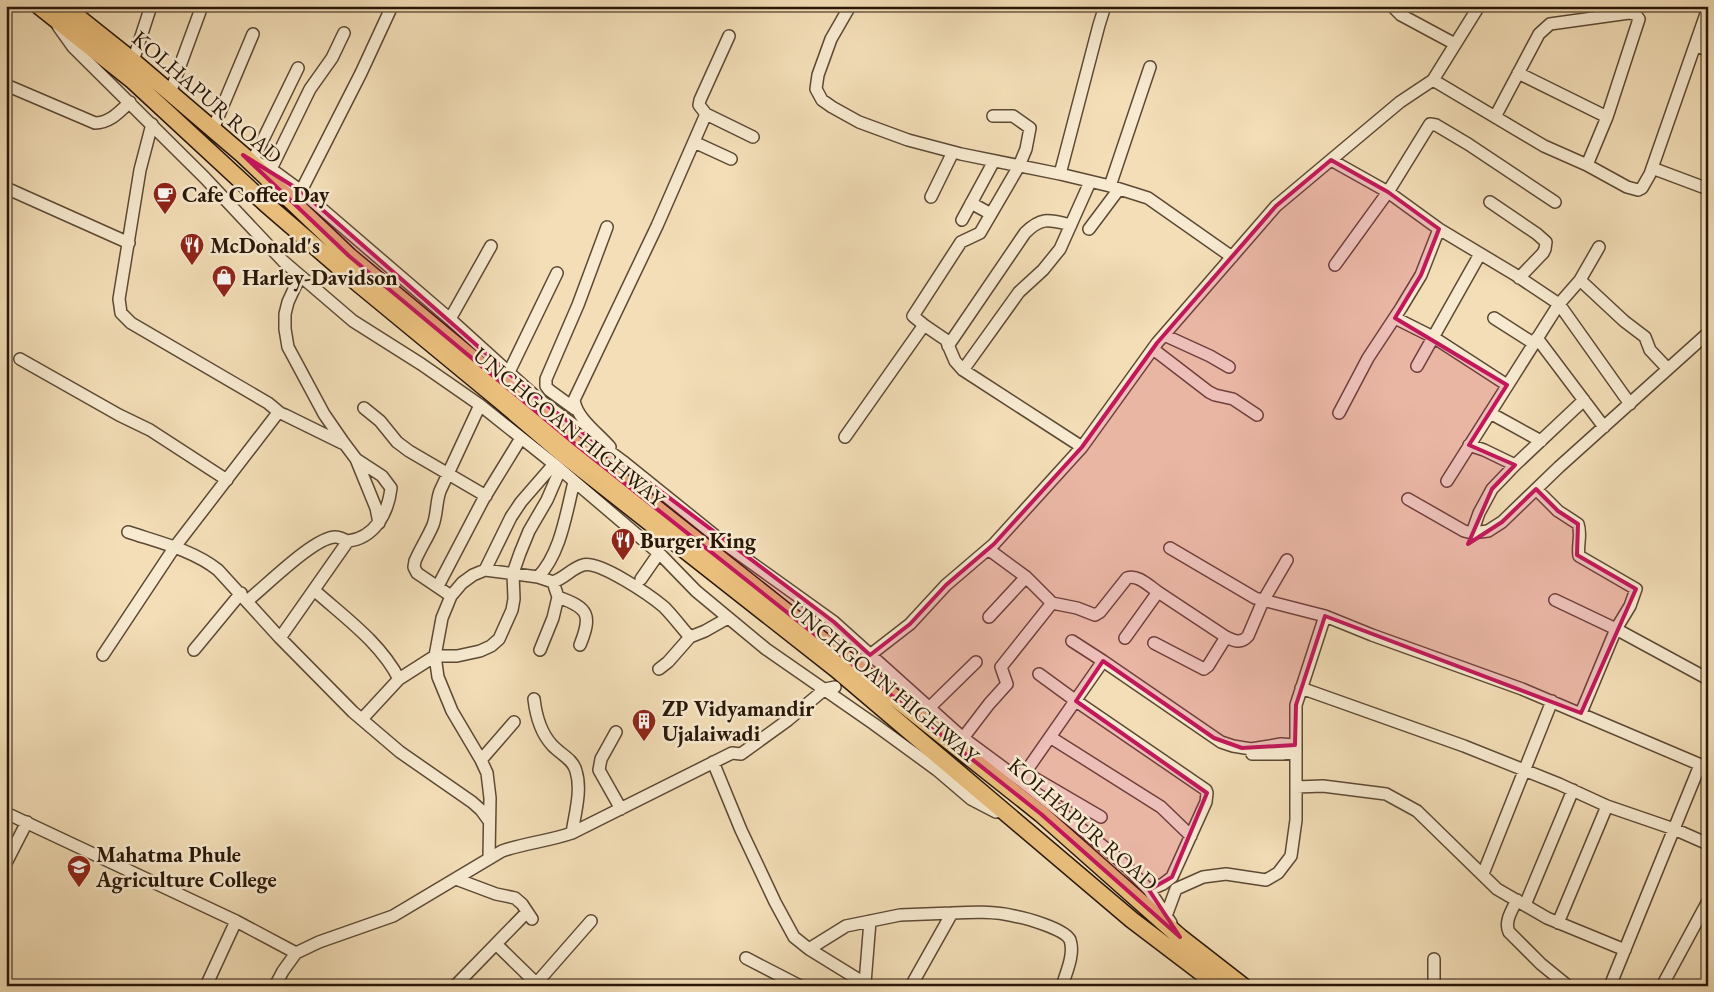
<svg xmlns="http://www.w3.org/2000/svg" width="1714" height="992" viewBox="0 0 1714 992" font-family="'EB Garamond',serif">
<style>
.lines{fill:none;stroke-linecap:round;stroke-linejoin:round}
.minor-casing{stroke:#5c4934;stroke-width:14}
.highway-casing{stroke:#291708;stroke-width:19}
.minor{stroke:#f7ead0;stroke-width:11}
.highway{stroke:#eabf7c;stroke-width:16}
.marked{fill:#c2185b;fill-opacity:0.2;stroke:#c2185b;stroke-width:4;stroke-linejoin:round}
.labels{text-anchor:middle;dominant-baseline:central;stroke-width:5;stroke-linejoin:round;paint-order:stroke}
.street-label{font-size:22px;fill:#291708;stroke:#f7ead0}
.poi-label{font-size:22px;font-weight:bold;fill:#291708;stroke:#f7ead0;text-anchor:start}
</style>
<rect width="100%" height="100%" fill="#f3deb7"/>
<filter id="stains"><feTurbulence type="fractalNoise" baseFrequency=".004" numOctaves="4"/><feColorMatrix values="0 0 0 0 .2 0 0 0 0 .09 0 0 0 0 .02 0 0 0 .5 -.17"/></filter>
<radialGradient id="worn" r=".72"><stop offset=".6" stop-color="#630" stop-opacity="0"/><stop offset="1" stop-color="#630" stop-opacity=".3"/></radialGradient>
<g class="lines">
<defs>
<path id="minor" d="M850,6L831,39L818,75L816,89L822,100L832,107L859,122L908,140L961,154L1060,174L1110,186L1148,198L1232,257
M1394,6L1395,9L1401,15L1455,44
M58,26L73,47L205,178L283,261L353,321L421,364L480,405L554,464L662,556L696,591L766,649L874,724L937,770L971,799L996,812
M729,36L700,100L699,105L706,114L753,137
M1695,46L1708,50
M133,61L151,6
M1518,73L1607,117
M1433,80L1544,146L1587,165L1627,187L1638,190L1642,188L1650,174L1708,8
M6,85L95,123C110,123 119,112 130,102
M170,93L202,6
M1495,117L1539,34L1550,24L1629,13L1635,14L1639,19L1607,117L1587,165
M152,124L140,170L119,299L121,313L131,323L268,403L280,413
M213,129L253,34
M694,142L731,159
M253,160L298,68
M1331,160L1388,192L1439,229L1514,274L1559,304L1447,481
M256,162L271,169L301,191L450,319L537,398L625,463L728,546L834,622L963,738L1020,780L1104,847L1127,867L1149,890L1171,923
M1652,168L1708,189
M271,169L310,89L332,58L344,33
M1060,174L1099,25L1105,6
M1110,186L1150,67
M6,188L129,243
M301,191L361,73L392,6
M931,197L953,152
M1490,202L1537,234L1546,242L1545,249L1543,253L1519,278
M971,203L991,214
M962,220L994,161
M1089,229L1119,189
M1599,247L1580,280L1559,304L1630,404
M1335,265L1388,192L1430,124L1436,125L1468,144L1555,202
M1580,280L1624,321L1645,337L1650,350L1667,368
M1395,318L1433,337L1507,385
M1494,318L1533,343
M450,319L491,246
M924,325L946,340L955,361L963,370L1082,447
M1164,335L1210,356L1229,367
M1537,338L1604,427
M948,346L1025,233C1042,216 1050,220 1071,225
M1153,349L1209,392L1215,395L1233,399L1257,415
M20,359L119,415L150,430L227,480
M1417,366L1480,254
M963,370L1019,292L1043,270L1060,249L1090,182
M509,372L557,273
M364,408L380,421L397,442L409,451L486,496
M575,409L549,390L546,386V379L578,305L607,227
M1339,413L1368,358L1401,308L1421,275L1439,229
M1490,413L1541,441
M845,437L924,325L913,316L961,242L980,233L1019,166L1026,149L1030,128L1013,116H993
M1469,445L1484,450L1515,465
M610,447C598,433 577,419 574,400L657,226L706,114
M356,459L376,508L379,523
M1536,489L1558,511L1578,524C1582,535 1577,545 1579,556L1636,589L1630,606L1616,629L1581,713
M1408,499L1464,531L1472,533L1488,531L1502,522L1559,467L1708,333
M128,532C158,542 193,550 218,570L280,638L353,712L400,752L472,802L481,810L489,821
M1472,533L1479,513L1492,489L1515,465L1584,400
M1170,548L1255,598L1325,616
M485,570L511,517L521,502L554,464
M538,577C561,553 566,513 574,482
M641,579L659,553
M438,586L483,500L521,438
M314,590C344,617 380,642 399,679
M451,596L417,573L414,567L415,561C420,549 428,537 433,525C437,515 436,502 440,491L480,405
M558,597C589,608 592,615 580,645
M1555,600L1616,629L1708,679
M247,601C265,587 315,536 336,537C340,537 344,540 348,541
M1052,603L1077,608L1095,615L1100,612L1127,578C1138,574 1149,586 1158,592L1125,638
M989,617L1026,577
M1226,637C1234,641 1241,644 1248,636L1263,601L1287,560
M280,638L348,541C374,538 388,514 391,488L382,476L356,459L344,443L324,414L288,347L285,329V314L288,302L300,276
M1072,641L1103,661
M1154,643L1204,669L1208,666L1226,637L1158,592
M194,650L241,593
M540,650L553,618L558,597L553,582
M103,655L174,548L277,414L280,413L285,415L342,443
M860,666L870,655L910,624L946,585L994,544L1082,447L1157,343L1276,206L1400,102L1433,80L1479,6
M659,669L668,662L690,637L705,631L728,618
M1039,674L1076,701L1206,790L1207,793L1206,802L1172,877L1163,884L1149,890
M1301,688L1464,746L1559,784L1607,806L1674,829L1708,844
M534,699C536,716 540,732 552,745C560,754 573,759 576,771C582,790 575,813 572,833
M929,708L976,662
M362,719L399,679L435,656H457L480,651L491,646L499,639L512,610L514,599L513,573L520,553L529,531L547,500L560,470
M616,732L601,759L599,770L621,809
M1050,737L1161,807L1191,836
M963,738L989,704L1007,684L1001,667L1052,603L1026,577L988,549
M1252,754H1282L1295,752
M481,760L514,722
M713,762L741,830L775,902L794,937L809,949L869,986
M1024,772L1101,817
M1020,780L1103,661L1221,742L1233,746L1251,749L1281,744L1295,745
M1296,787L1323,786L1386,794L1417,811L1497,889L1547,918L1625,950
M6,813L236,921L296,953
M489,858L490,798L487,773L481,760L452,711L438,677L435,656L442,618L451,596L462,583L473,575L485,570L538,577L553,582C565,578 572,568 583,565C599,560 651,596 664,607C673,616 681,627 690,637
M6,863L27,822
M1483,874L1552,701
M456,879L496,894L515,898L522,904L532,919
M1517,900C1512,910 1504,922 1509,932L1541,964L1568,986
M1525,905L1573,790
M1166,916L1176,889L1203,877L1226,874L1266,880L1278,873L1291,856L1296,820V705L1325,616L1372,635L1522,689L1708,768
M1558,923L1607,806
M496,944L536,983
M809,949L846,926L900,915L952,913
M746,958L800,986
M865,983L870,921
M206,986L236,921
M275,986L283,971L296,953L319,942L393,916L502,851C525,843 549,841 572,833L732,753L741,754L788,720L825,689L835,687
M455,986L527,912
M534,986L591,921
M911,986L952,913C972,912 995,911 1014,916C1026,918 1065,929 1070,940C1075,954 1066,973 1062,986
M1434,986V959
M1610,986L1700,765
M1662,986L1708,901"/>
<path id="highway" d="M39,6L132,80L266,204L354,280L502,402L564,455L836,669L1132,920L1219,986
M64,6L133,61L243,155L349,256L575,444L1041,814L1180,937L1243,986"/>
</defs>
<use href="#minor" class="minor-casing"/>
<use href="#highway" class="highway-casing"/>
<use href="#minor" class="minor"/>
<use href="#highway" class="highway"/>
</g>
<path class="marked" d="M243,155L301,191L537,398L834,622L870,655L910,624L946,585L994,544L1082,447L1157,343L1276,206L1331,160L1388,192L1439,229L1421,275L1395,318L1507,385L1469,445L1515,465L1492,489L1468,544L1502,522L1536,489L1558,511L1578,524L1577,555L1636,589L1581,713L1325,616L1296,705L1295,745L1242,748L1214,738L1103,661L1076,701L1207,793L1172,877L1149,890L1180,937L1041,814L575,444L349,256Z"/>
<defs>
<symbol id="cafe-pin" viewBox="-11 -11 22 30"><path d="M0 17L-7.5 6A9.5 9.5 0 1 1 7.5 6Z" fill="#8f2418" stroke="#f7ead0"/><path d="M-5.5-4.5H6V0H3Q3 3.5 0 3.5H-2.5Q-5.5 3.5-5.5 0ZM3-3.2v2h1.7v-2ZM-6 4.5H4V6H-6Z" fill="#fff"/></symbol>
<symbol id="restaurant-pin" viewBox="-11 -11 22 30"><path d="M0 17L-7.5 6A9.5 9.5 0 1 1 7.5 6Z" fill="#8f2418" stroke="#f7ead0"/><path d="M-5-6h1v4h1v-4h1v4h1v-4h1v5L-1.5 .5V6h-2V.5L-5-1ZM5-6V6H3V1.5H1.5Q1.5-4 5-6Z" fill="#fff"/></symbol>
<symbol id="shop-pin" viewBox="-11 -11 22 30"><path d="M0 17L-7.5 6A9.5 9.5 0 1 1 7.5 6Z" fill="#8f2418" stroke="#f7ead0"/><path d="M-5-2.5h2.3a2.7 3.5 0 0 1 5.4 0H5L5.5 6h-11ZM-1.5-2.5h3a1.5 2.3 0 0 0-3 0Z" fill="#fff"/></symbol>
<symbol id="building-pin" viewBox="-11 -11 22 30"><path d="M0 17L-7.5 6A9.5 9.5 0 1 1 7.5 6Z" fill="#8f2418" stroke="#f7ead0"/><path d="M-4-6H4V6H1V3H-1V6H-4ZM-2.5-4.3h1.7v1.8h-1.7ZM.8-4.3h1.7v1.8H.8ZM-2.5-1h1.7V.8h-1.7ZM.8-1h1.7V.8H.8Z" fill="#fff"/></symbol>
<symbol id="university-pin" viewBox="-11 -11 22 30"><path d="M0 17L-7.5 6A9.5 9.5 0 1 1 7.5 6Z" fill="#8f2418" stroke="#f7ead0"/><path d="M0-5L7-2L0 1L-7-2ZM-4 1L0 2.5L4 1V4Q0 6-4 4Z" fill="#fff"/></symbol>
</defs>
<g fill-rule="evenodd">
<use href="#cafe-pin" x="151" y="180" width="28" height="38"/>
<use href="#restaurant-pin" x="178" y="231" width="28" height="38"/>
<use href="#shop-pin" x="210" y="263" width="28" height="38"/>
<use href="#restaurant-pin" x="609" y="526" width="28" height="38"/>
<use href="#building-pin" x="630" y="707" width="28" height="38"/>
<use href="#university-pin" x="65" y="853" width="28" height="38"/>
</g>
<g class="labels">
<g class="street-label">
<text transform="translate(207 97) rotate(41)">KOLHAPUR ROAD</text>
<text transform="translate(569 427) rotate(39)">UNCHGOAN HIGHWAY</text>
<text transform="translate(884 682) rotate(40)">UNCHGOAN HIGHWAY</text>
<text transform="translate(1083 824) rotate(41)">KOLHAPUR ROAD</text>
</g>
<g class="poi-label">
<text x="182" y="194">Cafe Coffee Day</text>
<text x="210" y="245">McDonald's</text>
<text x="242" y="277">Harley-Davidson</text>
<text x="640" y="540">Burger King</text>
<text x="662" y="708">ZP Vidyamandir<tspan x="662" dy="25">Ujalaiwadi</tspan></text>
<text x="96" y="854">Mahatma Phule<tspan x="96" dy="25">Agriculture College</tspan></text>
</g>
</g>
<rect width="1714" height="992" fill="none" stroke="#f3deb7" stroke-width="25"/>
<rect x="8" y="8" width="1699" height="977" fill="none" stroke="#291708" stroke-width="2.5"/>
<rect x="12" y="12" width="1689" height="967" fill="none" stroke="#291708"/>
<rect width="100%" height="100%" filter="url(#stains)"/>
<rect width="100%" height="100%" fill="url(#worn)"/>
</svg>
